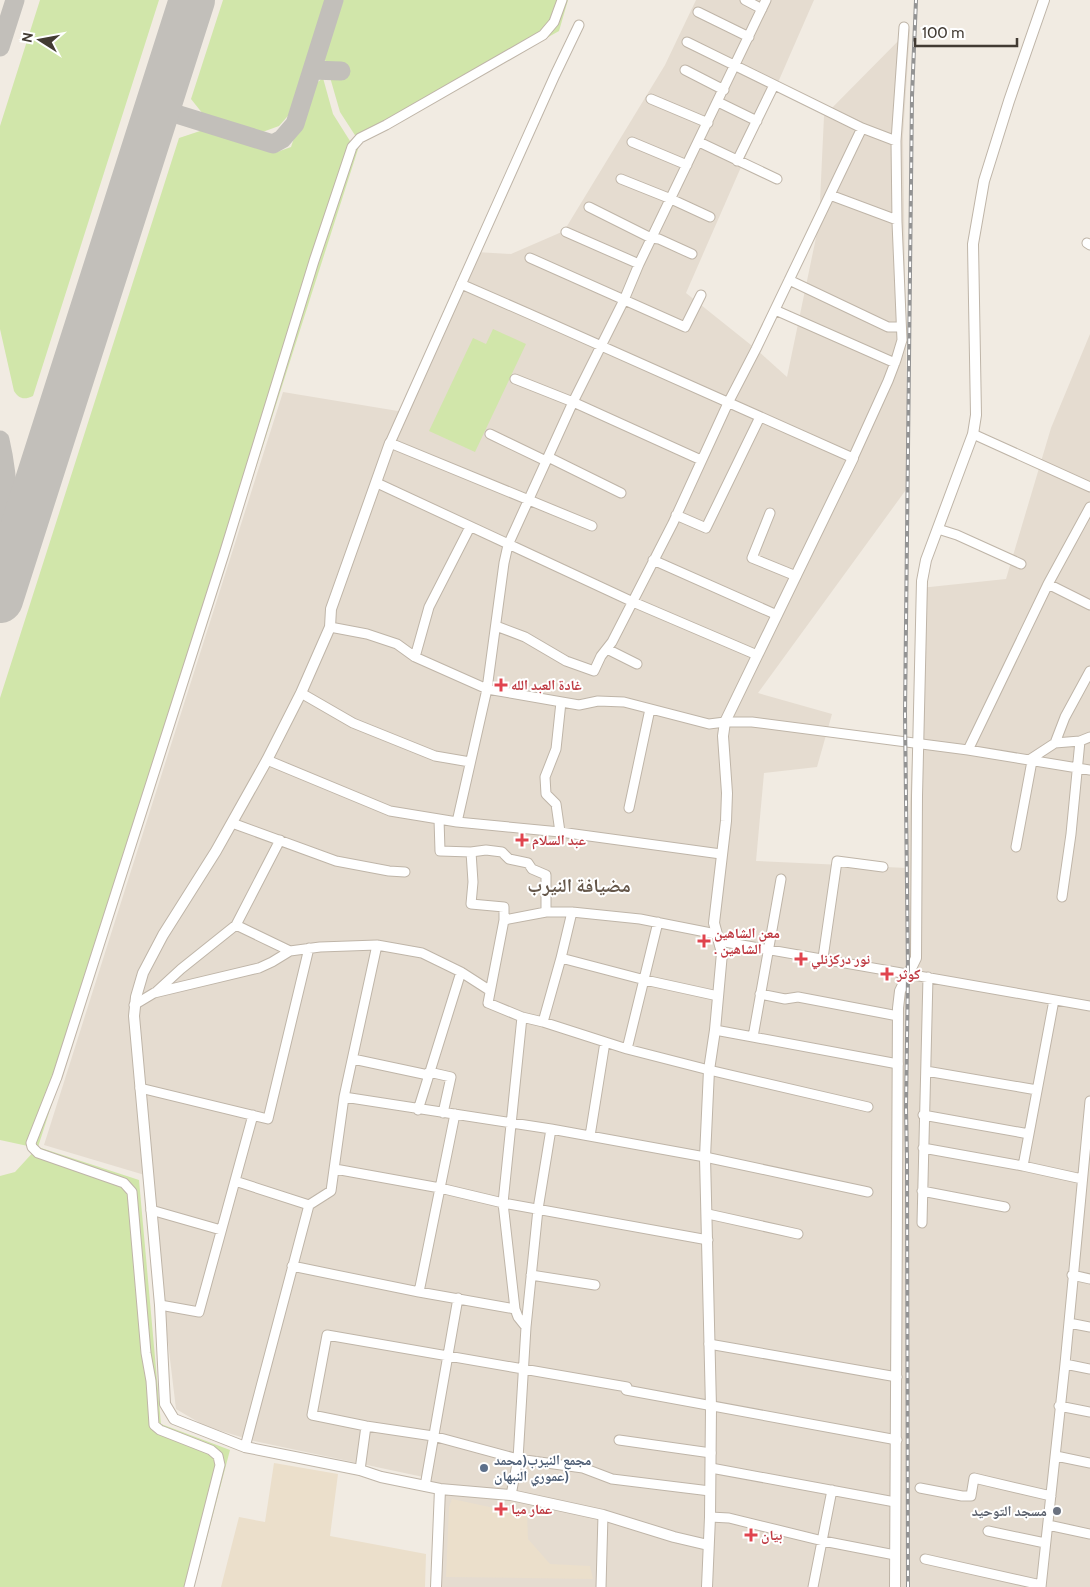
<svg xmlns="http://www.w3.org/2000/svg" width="1090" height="1587" viewBox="0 0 1090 1587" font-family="Cabin,'Noto Naskh Arabic',sans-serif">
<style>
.residential{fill:#e5dcd0}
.education{fill:#ebdfcb}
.green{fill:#d1e6aa}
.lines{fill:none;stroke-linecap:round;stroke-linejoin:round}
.taxiway{stroke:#c2bfba;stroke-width:19}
.runway{stroke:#c2bfba;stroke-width:46}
.minor-casing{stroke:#bfb5a8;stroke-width:11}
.tertiary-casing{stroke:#bfb5a8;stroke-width:12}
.minor{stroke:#fff;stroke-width:9}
.tertiary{stroke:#fff;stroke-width:10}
.rail-casing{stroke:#939393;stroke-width:4}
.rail{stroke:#fff;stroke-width:2;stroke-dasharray:5.5;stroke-linecap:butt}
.health-dot{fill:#e0444e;stroke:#fff;stroke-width:2}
.service-dot{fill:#5c6f8a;stroke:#fff;stroke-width:2}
.worship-dot{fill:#6b7280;stroke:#fff;stroke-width:2}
.labels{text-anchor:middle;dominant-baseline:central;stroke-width:4;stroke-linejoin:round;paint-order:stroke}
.health-label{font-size:14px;font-weight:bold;fill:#be3a42;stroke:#fff;text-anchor:start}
.service-label{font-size:14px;font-weight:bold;fill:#4e5e75;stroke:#fff;text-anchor:start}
.worship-label{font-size:14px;font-weight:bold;fill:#5b616d;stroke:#fff;text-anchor:end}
.district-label{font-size:19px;font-weight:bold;fill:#65574a;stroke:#fff}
</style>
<rect width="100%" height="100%" fill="#f1ebe2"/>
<path class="residential" d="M696,0H814L686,293L756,349L787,377L819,223L824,116L910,29L903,136L908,487L758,693L832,714L817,767L764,773L756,861L907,868L920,588L1006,579L1051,428L1090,334V1587H440L445,1486L428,1482V1478L254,1441L205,1426L176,1409L148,1176L44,1145L283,392L404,412L476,252L511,254L564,231L665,65Z"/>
<path class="education" d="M274,1463L338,1474L330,1536L426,1554L425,1587H221L239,1517L265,1522Z
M452,1499L527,1515L528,1539L550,1564L590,1566L593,1579L446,1577L449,1507Z"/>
<path class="green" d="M40,0H159L33,396C24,400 19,399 14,391L0,329V126Z
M223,0H328L294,109L279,126L257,134L207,119L191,99Z
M339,0H568L559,31L360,143L38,1147L139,1180L161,1424L230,1450L194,1587H0V1176L15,1172L37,1148L0,1140V698L179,138L206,129L277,152L291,147L311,87L323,78L333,114L350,141L360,143L340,112L323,53Z
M493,329L526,344L475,452L429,431L473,338L486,344Z"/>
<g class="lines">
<path class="taxiway" d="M0,47L15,0
M312,70L341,71
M157,108L273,144L282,139L295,124L334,0
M0,440C11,487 9,532 7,580"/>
<path class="runway" d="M0,600L192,0"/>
<defs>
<path id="minor" d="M745,0L762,9
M698,12L749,37
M579,25L555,75L390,443L592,526
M687,42L862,128
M685,70L724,90
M651,99L708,123
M718,102L757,121
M632,142L687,165
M699,142L777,179
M737,161L774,85
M621,179L671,199L710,217
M830,195L897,220
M589,207L651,238L659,239L692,254
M566,232L639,264
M1087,243L1090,245
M530,258L685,327L701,295
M789,280L888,327H901
M461,284C592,341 722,400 853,458L888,381L896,360L902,340L897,222L896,141L904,27
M775,310L895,363
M515,379L573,402L701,460
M490,434L546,461
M973,434L1090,487
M548,457L621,493
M377,483L633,602L757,655
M770,513L752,558L796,576
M676,515L706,528L760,417
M938,529L957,535L1021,564
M653,560L777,615
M1048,584L1090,605
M496,626L525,637L566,661L594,671L601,656L612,642L673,523L728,403L756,349L862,128L896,141
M330,627L367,634L397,644L415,657L487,689L579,705L598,701L624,702L709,724L725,722H752L968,750L1090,770
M607,649L637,664
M415,657L429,607L470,527
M301,693L353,723L435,756L470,762
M1055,743L1080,741L1090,737
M968,750L1048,584L1090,507
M267,760L390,811L457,822L560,832L721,854
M1029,760L1055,743L1065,717L1090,671
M629,808L650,709
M439,819L440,851L471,852L486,850L502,852L509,859L528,863L532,869L546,875V912
M457,822L487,689L504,563L508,545L573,402L624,300L639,264L766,0
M232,823L336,861L389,871L405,872
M560,832L556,804L546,794L545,777L556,749L561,702
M1016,847L1032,761
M471,852L473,882L471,904L504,907V920L488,1003L522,1017L543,1022L627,1049L709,1070L868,1107
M1062,897L1071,834L1080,741
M504,920L546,912H572L640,919L716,934
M236,925L290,951
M719,941L1090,1006
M561,958L645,980L718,996
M823,958L837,861L883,867
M156,992L181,969L236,925L280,840
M760,994L785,999L798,997L898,1016
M134,1005L154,993L259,968L272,962L290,951L320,947L377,945L422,953L461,972L489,990
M522,1017L503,1203L515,1309L518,1317L526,1327
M543,1022L561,958L572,912
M715,1030L753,1037L781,879
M753,1037L898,1064
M627,1049L658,922
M353,1059L428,1075
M926,1071L1037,1090
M429,1072L451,1077L443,1113
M140,1088L268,1119L309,948
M344,1097L551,1129L705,1157L868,1192
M418,1110L461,972
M923,1115L1029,1134
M590,1136L605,1042
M923,1148L1023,1166L1082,1179
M1023,1166L1054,1000
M335,1169L440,1188L503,1203L708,1240
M235,1181L309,1205
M922,1191L1005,1207
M151,1210L221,1230
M708,1214L798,1234
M922,1223L928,977
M292,1266L419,1292L515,1309
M531,1275L595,1285
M1072,1275L1090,1279
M419,1292L455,1114
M160,1305L199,1312L253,1115
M1069,1323L1090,1327
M709,1344L897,1377
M1065,1364L1090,1369
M627,1387L327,1335L312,1415L366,1426L433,1436L518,1459L583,1468L612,1479L710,1491
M626,1390L897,1440
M1059,1406L1090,1412
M619,1440L711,1453
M245,1447L309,1205L331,1191L344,1097L377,945
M1056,1456L1090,1463
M711,1468L895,1502
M360,1470L366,1426
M425,1486L458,1298
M920,1488L962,1496H971L974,1478L1051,1496
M511,1495L518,1459L526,1327L538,1209L551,1129
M710,1517L729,1518L823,1541L895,1555
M1048,1525L1090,1534
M988,1531L1045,1543
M925,1559L1041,1585
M189,1587L220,1465L218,1456L211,1450L160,1430L154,1425L151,1381L146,1353L132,1192L124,1183L38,1153L32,1147L31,1143L57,1077L224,554L314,261L352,147L360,138L386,125L543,35L554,22L562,0
M601,1587L603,1515
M813,1587L832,1490
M1041,1587L1065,1364L1090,1101"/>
<path id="tertiary" d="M390,443L331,609L330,627L301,693L267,760L216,851L163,935L143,973L136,997L134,1016L160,1305L165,1404L174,1419L245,1447L360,1470L381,1477L440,1489L511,1495L603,1515L674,1537L708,1545
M436,1587L440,1489
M707,1587L710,1517L711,1407L705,1157L709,1070L715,1030L722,953L714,923L726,821L727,793L723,736L725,722L853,458
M895,1587L898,1008L900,991L916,958L917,796L922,581L926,560L973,434L976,415L973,244L984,181L1009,101L1044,0"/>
</defs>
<use href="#minor" class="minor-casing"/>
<use href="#tertiary" class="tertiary-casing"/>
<use href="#minor" class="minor"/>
<use href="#tertiary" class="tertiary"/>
<defs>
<path id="rail" d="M908,1587L907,1159L906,1108L908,973L905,713L912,96L916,0"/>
</defs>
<use href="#rail" class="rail-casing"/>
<use href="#rail" class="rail"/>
</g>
<g class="health-dot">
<path d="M498.5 677.5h5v5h5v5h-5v5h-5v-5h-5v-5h5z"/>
<path d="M519.5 832.5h5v5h5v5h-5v5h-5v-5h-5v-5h5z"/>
<path d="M701.5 933.5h5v5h5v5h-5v5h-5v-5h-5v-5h5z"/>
<path d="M798.5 951.5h5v5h5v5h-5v5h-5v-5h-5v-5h5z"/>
<path d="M884.5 966.5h5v5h5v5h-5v5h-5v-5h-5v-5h5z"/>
<path d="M498.5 1501.5h5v5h5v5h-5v5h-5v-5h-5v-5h5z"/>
<path d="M748.5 1527.5h5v5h5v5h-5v5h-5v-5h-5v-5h5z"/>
</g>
<circle class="service-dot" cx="484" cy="1468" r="5"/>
<circle class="worship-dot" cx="1057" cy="1511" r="5"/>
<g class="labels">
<g class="health-label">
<text x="511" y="685">غادة العبد الله</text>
<text x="532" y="840">عبد السلام</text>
<text x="714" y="933">معن الشاهين<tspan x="714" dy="16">. الشاهين</tspan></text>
<text x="811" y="959">نور دركزنلي</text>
<text x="897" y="974">كوثر</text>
<text x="511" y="1509">عمار ميا</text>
<text x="761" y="1535">بيان</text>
</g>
<g class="service-label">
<text x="494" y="1460">مجمع النيرب(محمد<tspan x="494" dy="16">عموري النبهان)</tspan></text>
</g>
<g class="worship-label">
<text x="1047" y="1511">مسجد التوحيد</text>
</g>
<g class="district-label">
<text x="579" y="885">مضيافة النيرب</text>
</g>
</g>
<g transform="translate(40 40) rotate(281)" stroke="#ffffff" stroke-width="4" paint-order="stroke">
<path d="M0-4L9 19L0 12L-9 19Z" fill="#423b33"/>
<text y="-8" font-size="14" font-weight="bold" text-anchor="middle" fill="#423b33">N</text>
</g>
<path d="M915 38v8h102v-8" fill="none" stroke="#423b33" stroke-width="2.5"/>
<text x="922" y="38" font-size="15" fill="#423b33" stroke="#ffffff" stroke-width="4" paint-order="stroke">100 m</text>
</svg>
